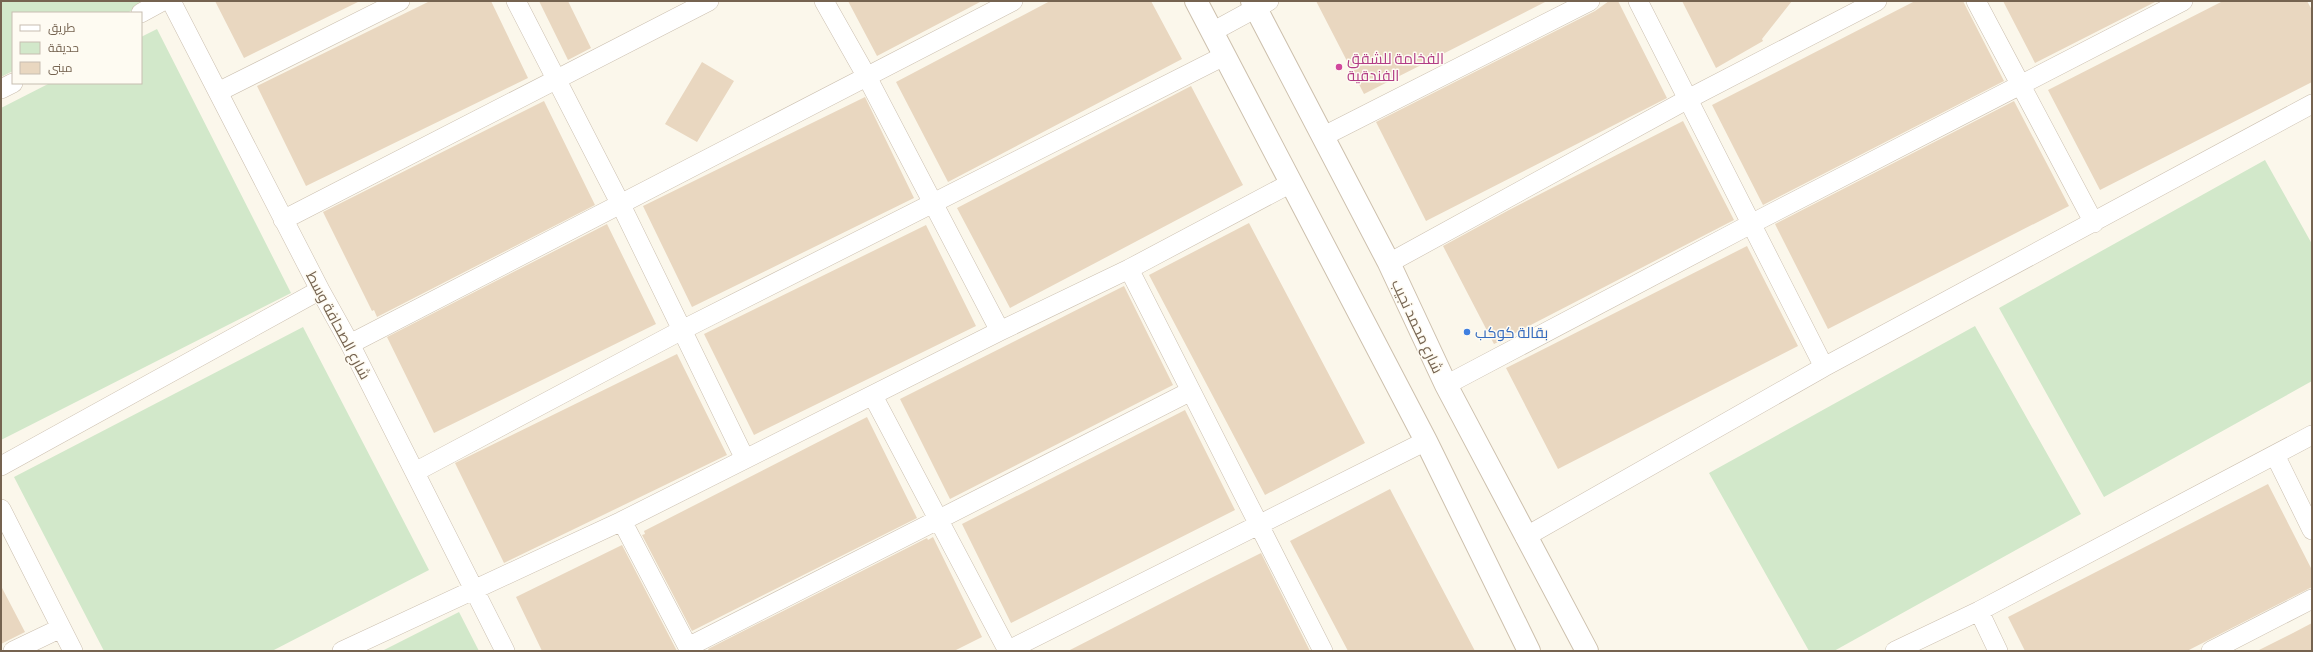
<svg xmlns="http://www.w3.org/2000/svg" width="2313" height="652" viewBox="0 0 2313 652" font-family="Commissioner,Cairo,sans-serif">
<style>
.green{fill:#d2e8ca}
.building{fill:#e9d7c0}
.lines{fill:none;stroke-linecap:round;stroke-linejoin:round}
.minor-casing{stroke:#cbbfaf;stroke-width:20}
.secondary-casing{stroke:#cdc0ad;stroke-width:24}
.minor{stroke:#fff;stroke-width:19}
.secondary{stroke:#fff;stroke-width:22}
.hotel-dot{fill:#d1479c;stroke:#fefbf2;stroke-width:1.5}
.shop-dot{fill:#3f7fe0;stroke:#fefbf2;stroke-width:1.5}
.labels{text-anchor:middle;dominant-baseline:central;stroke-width:3;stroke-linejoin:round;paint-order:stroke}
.hotel-label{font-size:15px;fill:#b23c85;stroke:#fefbf2;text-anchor:start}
.street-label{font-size:15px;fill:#756350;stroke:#fefbf2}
.shop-label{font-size:15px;fill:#366cbe;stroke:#fefbf2;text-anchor:start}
</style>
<rect width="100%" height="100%" fill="#fbf7eb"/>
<path class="green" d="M1,1H145L146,3L127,13H13V71L1,77Z
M157,29L291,293L1,440V108L50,83H141V37Z
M2265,160L2312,244V381L2104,497L1999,308Z
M1975,326L2081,514L1834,651H1809L1709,473Z
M303,327L429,570L272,651H104L14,477Z
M459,612L479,651H382Z"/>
<path class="building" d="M215,1H360L244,58Z
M430,1H491L528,78L306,186L257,86Z
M539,1H568L591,48L568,60Z
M848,1H982L877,56Z
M1050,1H1151L1182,59L948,182L896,82Z
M1316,1H1547L1364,94Z
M1609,1H1618L1667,98L1426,221L1376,122L1595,11Z
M1682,1H1792L1762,39L1763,41L1716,68Z
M1915,1H1963L2004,81L1763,205L1712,105Z
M2003,1H2157L2035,63Z
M2223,1H2307L2312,10V82L2100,190L2048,90Z
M702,62L734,81L697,142L665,124Z
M1191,86L1243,185L1010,308L957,208Z
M865,97L914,198L692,307L643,206Z
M544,101L595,205L377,317L374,310L372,311L323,212Z
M2014,101L2069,206L1828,329L1775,224Z
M1683,121L1734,220L1494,344L1443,246L1509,210Z
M1249,223L1365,443L1265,495L1149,275Z
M607,224L656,324L434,433L387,337Z
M926,225L976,326L754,435L704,334Z
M1747,246L1798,346L1558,469L1506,368Z
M1124,286L1173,385L950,499L900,399Z
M677,354L727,455L504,563L455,463Z
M1185,410L1235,510L1011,623L962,524Z
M867,417L917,518L692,631L642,535L645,534L644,531Z
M2268,484L2312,570V587L2187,651H2025L2008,617Z
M1390,489L1436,577L1475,651H1348L1290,541Z
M933,537L982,637L954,651H709L708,649L927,538L928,540Z
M622,545L677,651H542L516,597Z
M1261,553L1310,651H1068L1207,580Z
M1,586L25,632L1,644Z
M2312,623V651H2257L2293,633Z"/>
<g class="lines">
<defs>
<path id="minor" d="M171,1L320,290L350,344L505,651
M516,1L620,203L745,459
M824,1L867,77L1000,331
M1638,1L1824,367
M1976,1L2094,223
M141,13L163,1
M1212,32L1269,1
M1,89L13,83
M218,92L400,1
M1322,137L1590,1
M283,220L709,1
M1389,263L1688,99L1877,1
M1129,269L1323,651
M350,344L1013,1
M1446,385L1751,224L2183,1
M873,396L1008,651
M2275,455L2312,530
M1,466L320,290
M415,472L682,330L1224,56
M1,509L73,651
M622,521L690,651
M1525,537L1824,367L2312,104
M1979,611L1998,651
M688,647L1191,391
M13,651L61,628
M342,651L622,521L1000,331L1129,269L1291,183
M1007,651L1426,441
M1895,651L1979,611L2312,435
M2211,651L2312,599"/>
<path id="secondary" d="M1196,1L1426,441L1529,651
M1252,1L1389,263L1446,385L1587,651"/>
</defs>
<use href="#minor" class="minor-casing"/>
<use href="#secondary" class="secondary-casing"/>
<use href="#minor" class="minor"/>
<use href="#secondary" class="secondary"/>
</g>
<circle class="hotel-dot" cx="1339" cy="67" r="4"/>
<circle class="shop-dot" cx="1467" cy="332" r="4"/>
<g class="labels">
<g class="hotel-label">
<text x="1347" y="58">الفخامة للشقق<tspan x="1347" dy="17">الفندقية</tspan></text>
</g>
<g class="street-label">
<text transform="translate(339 325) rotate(62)">شارع الصحافة وسط</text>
<text transform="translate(1418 326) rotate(65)">شارع محمد نجيب</text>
</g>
<g class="shop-label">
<text x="1475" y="332">بقالة كوكب</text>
</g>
</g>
<rect width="2313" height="652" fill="none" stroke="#756350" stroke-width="4"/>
<rect x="12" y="12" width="130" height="72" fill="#fefbf2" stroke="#c7beb1"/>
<rect x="20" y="25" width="20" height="6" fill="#ffffff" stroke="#c7beb1"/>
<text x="48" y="32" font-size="12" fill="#756350">طريق</text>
<rect x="20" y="42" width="20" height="12" fill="#d2e8ca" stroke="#c7beb1"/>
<text x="48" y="52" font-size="12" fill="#756350">حديقة</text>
<rect x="20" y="62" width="20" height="12" fill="#e9d7c0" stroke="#c7beb1"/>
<text x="48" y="72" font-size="12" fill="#756350">مبنى</text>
</svg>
